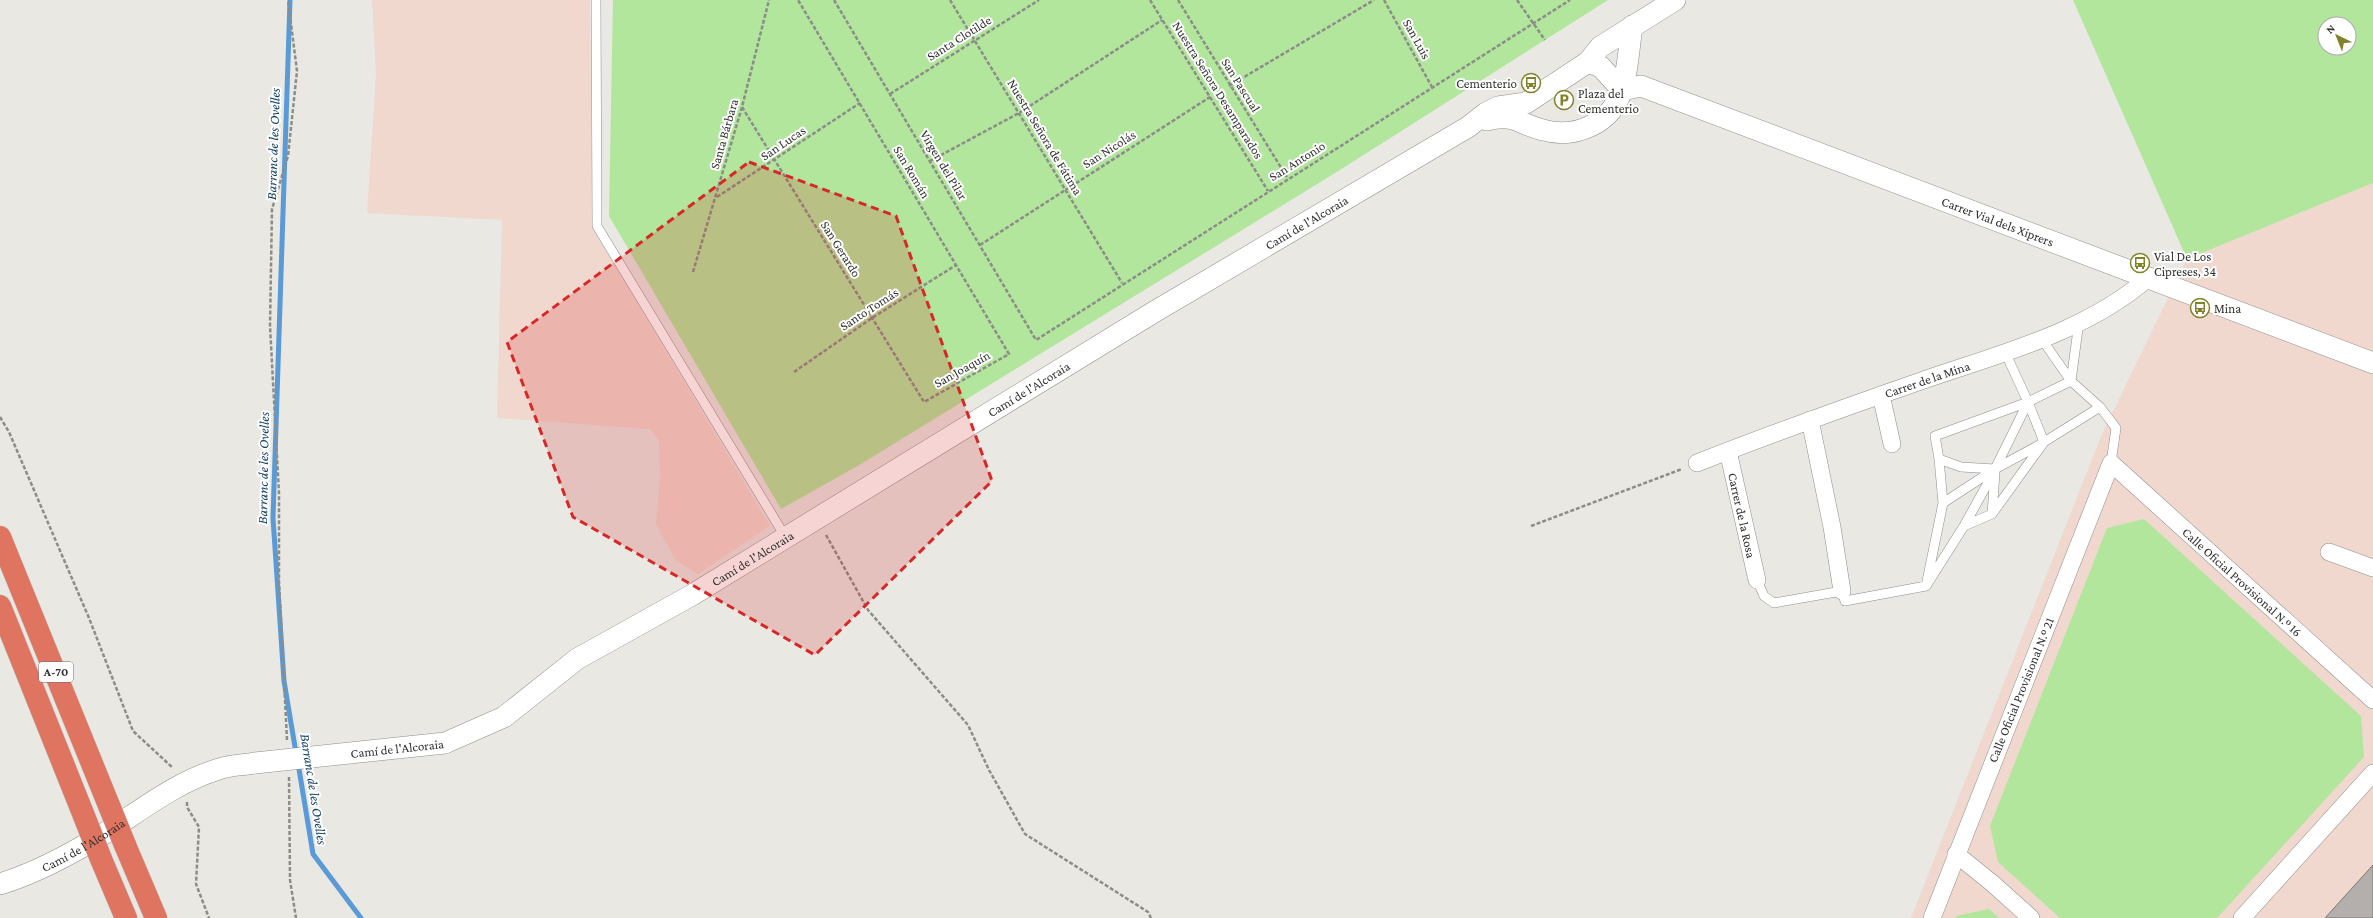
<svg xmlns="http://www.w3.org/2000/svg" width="2373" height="918" viewBox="0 0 2373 918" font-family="'Crimson Pro',serif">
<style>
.industrial{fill:#f0d8ce}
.green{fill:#b1e69c;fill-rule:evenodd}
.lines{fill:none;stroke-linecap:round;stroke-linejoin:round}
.stream{stroke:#599ad7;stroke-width:5}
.building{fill:#b4afad;stroke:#7b7674;filter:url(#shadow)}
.service-casing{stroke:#8f8f8a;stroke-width:10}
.minor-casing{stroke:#8f8f8a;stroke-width:18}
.tertiary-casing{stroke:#8f8f8a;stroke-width:22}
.motorway-casing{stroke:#c5c5c4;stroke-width:23}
.path{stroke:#8c8c88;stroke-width:2.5;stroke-dasharray:4 2;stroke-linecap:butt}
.service{stroke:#fff;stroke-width:9}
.minor{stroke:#fff;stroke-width:17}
.tertiary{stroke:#fff;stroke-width:21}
.motorway{stroke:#df7460;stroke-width:22}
.tertiary-bridge-casing{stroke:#8f8f8a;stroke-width:22;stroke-linecap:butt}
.motorway-bridge-casing{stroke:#c5c5c4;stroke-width:23;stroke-linecap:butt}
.tertiary-bridge{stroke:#fff;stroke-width:21}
.motorway-bridge{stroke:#df7460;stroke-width:22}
.marked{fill:#d62828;fill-opacity:0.2;stroke:#d62828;stroke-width:3;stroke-dasharray:8 5;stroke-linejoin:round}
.labels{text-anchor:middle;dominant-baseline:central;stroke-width:4;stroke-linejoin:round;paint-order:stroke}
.shield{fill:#fff;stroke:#6e6e6d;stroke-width:1}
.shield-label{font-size:12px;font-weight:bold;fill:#30302e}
.street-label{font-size:13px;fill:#30302e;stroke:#fff}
.poi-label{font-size:13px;fill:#30302e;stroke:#fff;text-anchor:start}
.water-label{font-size:14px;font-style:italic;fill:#12416a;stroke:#fff}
</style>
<defs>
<filter id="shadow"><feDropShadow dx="3.5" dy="3.5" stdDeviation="2" flood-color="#0004"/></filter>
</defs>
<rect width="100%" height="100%" fill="#e9e8e3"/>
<path class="industrial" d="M372,0H590L592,227L770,526L698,574L675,560L656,524L660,478L659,441L650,429L497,418L502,220L367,213L376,75Z
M2373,183V918H1911L2102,434L2187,259Z"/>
<path class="green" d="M613,0H1608L1335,173L861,464L781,509L609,216Z
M2073,0H2373V183L2187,259ZM2325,24H2349V48H2325Z
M2144,519L2361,716L2364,757L2217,918H2060L1998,862L1990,826L2107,528Z
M1989,909L1999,918H1955L1956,916Z"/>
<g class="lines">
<path class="stream" d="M290,0L273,518L284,681L296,753
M298,763L313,854L361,918"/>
</g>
<path class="building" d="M2373,865V918H2325Z"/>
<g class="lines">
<defs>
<path id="service" d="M596,0L597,226L786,538
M2041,338L2071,381L2100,407L2116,428L2111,463
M2005,352L2028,402L2071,381L2079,322
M2028,402L1995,469L1961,467L1939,459L1935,436Z
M2028,402L2044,442L2100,407
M1939,459L1943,503
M1992,514L1995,473
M1964,526L1995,470
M1757,580L1764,596L1774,603L1842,591L1845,601L1926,586L1964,526L1992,514L2044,442
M1927,581L1943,503L1995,469L2041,444"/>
<g id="minor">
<path d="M1881,395L1892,444"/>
<path d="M1810,420L1832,527L1842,591"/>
<path id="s1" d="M1728,451L1757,580"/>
<path id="s2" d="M1697,463C1771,434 1846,407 1921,381C1998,354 2085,333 2148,278"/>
<path d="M2329,552L2373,568"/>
<path d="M1956,854L1992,883L2031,918"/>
<path d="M1932,918L2111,463L2373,700"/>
<path d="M2242,918L2373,773"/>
</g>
<g id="tertiary">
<path d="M1588,62L1601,67L1622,90"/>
<path id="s3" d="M1622,90L1641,86L2373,363"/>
<path d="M1487,120C1515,113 1518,124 1543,130C1575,139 1611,124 1622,90C1628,70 1629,47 1632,26"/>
<path id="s4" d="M445,743L504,717L577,659L692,595L1154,312L1468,127L1486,113L1498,107L1526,103L1588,62L1600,47L1675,0"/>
<path id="s5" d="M0,884C36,873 71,854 102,835C140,811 176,782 219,769C230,765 244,765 255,763"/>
</g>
<path id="motorway" d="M0,537L110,808
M0,606L84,816
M125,845L156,918
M101,859L126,918"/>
</defs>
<use href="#service" class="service-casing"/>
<use href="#minor" class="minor-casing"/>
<use href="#tertiary" class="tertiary-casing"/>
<use href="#motorway" class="motorway-casing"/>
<path class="path" d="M834,0L1036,340L1570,0
M950,0L1122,283
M1150,0L1268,191
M1178,0L1288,179
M1384,0L1432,87
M1517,0L1545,40
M1229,86L1374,0
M890,94L1039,0
M742,107L924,402L1009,354L798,0
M930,161L1019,113L1162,20
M717,197L860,103
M980,245L1210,97
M693,272L742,107L769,0
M794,372L872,318L956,265
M0,417L9,432L89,618L133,731L173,768
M1531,526L1682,469
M826,535L868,610L968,725L989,770L1025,834L1148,912L1151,918
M287,740L279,581V493L270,326L272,209L288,156L297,71L288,0
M289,777L290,880L296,918
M187,802V807L199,827L196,884L209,918"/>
<use href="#service" class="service"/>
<use href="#minor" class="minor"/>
<use href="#tertiary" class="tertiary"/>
<use href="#motorway" class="motorway"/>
<defs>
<g id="tertiary-bridge">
<path id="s6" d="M255,763L445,743"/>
</g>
<path id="motorway-bridge" d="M110,808L125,845
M84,816L101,859"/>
</defs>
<use href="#tertiary-bridge" class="tertiary-bridge-casing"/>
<use href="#motorway-bridge" class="motorway-bridge-casing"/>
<use href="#tertiary-bridge" class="tertiary-bridge"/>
<use href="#motorway-bridge" class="motorway-bridge"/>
</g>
<path class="marked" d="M749,162L896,216L992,481L815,655L573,517L507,342Z"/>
<defs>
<symbol id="bus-ring" viewBox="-11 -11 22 22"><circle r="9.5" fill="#fff" stroke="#82822b" stroke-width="1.5"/><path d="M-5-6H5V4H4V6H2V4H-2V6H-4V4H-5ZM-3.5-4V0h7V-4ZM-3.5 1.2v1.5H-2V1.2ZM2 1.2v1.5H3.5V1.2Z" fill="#82822b"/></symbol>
<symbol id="parking-ring" viewBox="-11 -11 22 22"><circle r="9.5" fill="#fff" stroke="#82822b" stroke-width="1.5"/><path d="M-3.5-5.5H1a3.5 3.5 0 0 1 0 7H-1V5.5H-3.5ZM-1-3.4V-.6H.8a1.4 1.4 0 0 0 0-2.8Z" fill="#82822b"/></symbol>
</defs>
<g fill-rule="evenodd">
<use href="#bus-ring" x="1520" y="72" width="22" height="22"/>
<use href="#parking-ring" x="1553" y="89" width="22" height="22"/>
<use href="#bus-ring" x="2129" y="252" width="22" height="22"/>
<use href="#bus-ring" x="2189" y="297" width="22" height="22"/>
</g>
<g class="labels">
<rect class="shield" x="39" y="662" width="34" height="20" rx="3"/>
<g class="shield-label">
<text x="56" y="672">A-70</text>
</g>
<g class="street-label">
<text transform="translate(959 38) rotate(-32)">Santa Clotilde</text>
<text transform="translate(1417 39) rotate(61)">San Luis</text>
<text transform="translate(1241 85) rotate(58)">San Pascual</text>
<text transform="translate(1218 90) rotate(58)">Nuestra Señora Desamparados</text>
<text transform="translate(724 134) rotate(-74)">Santa Bárbara</text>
<text transform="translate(1045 137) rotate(59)">Nuestra Señora de Fátima</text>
<text transform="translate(783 143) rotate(-34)">San Lucas</text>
<text transform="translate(1109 149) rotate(-32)">San Nicolás</text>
<text transform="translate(1297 161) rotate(-32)">San Antonio</text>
<text transform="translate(944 165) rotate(59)">Virgen del Pilar</text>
<text transform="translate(912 172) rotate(59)">San Román</text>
<text stroke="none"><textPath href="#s3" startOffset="401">Carrer Vial dels Xiprers</textPath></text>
<text stroke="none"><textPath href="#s4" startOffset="1008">Camí de l'Alcoraia</textPath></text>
<text transform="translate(841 249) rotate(58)">San Gerardo</text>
<text transform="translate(869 309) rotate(-33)">Santo Tomás</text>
<text transform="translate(962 369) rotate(-29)">San Joaquín</text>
<text stroke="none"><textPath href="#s2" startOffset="245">Carrer de la Mina</textPath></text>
<text stroke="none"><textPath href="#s4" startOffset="684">Camí de l'Alcoraia</textPath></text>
<text stroke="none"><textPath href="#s1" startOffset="66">Carrer de la Rosa</textPath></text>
<text stroke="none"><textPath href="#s4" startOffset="360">Camí de l'Alcoraia</textPath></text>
<text transform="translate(2242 582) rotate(42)">Calle Oficial Provisional N.º 16</text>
<text transform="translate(2021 690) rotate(-68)">Calle Oficial Provisional N.º 21</text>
<text stroke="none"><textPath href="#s6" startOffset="143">Camí de l'Alcoraia</textPath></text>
<text stroke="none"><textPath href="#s5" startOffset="92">Camí de l'Alcoraia</textPath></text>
</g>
<g class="poi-label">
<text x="1517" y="83" text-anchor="end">Cementerio</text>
<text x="1578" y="93">Plaza del<tspan x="1578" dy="15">Cementerio</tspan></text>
<text x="2154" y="256">Vial De Los<tspan x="2154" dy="15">Cipreses, 34</tspan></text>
<text x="2214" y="308">Mina</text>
</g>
<g class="water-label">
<text transform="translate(273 144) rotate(-88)">Barranc de les Ovelles</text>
<text transform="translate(263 468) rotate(-89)">Barranc de les Ovelles</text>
<text transform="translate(314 789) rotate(81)">Barranc de les Ovelles</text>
</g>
</g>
<g transform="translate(2337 36) rotate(317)"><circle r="19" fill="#ffffff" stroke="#acacab"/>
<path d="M0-3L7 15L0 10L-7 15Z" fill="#82822b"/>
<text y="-6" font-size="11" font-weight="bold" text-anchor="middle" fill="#30302e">N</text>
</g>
</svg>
